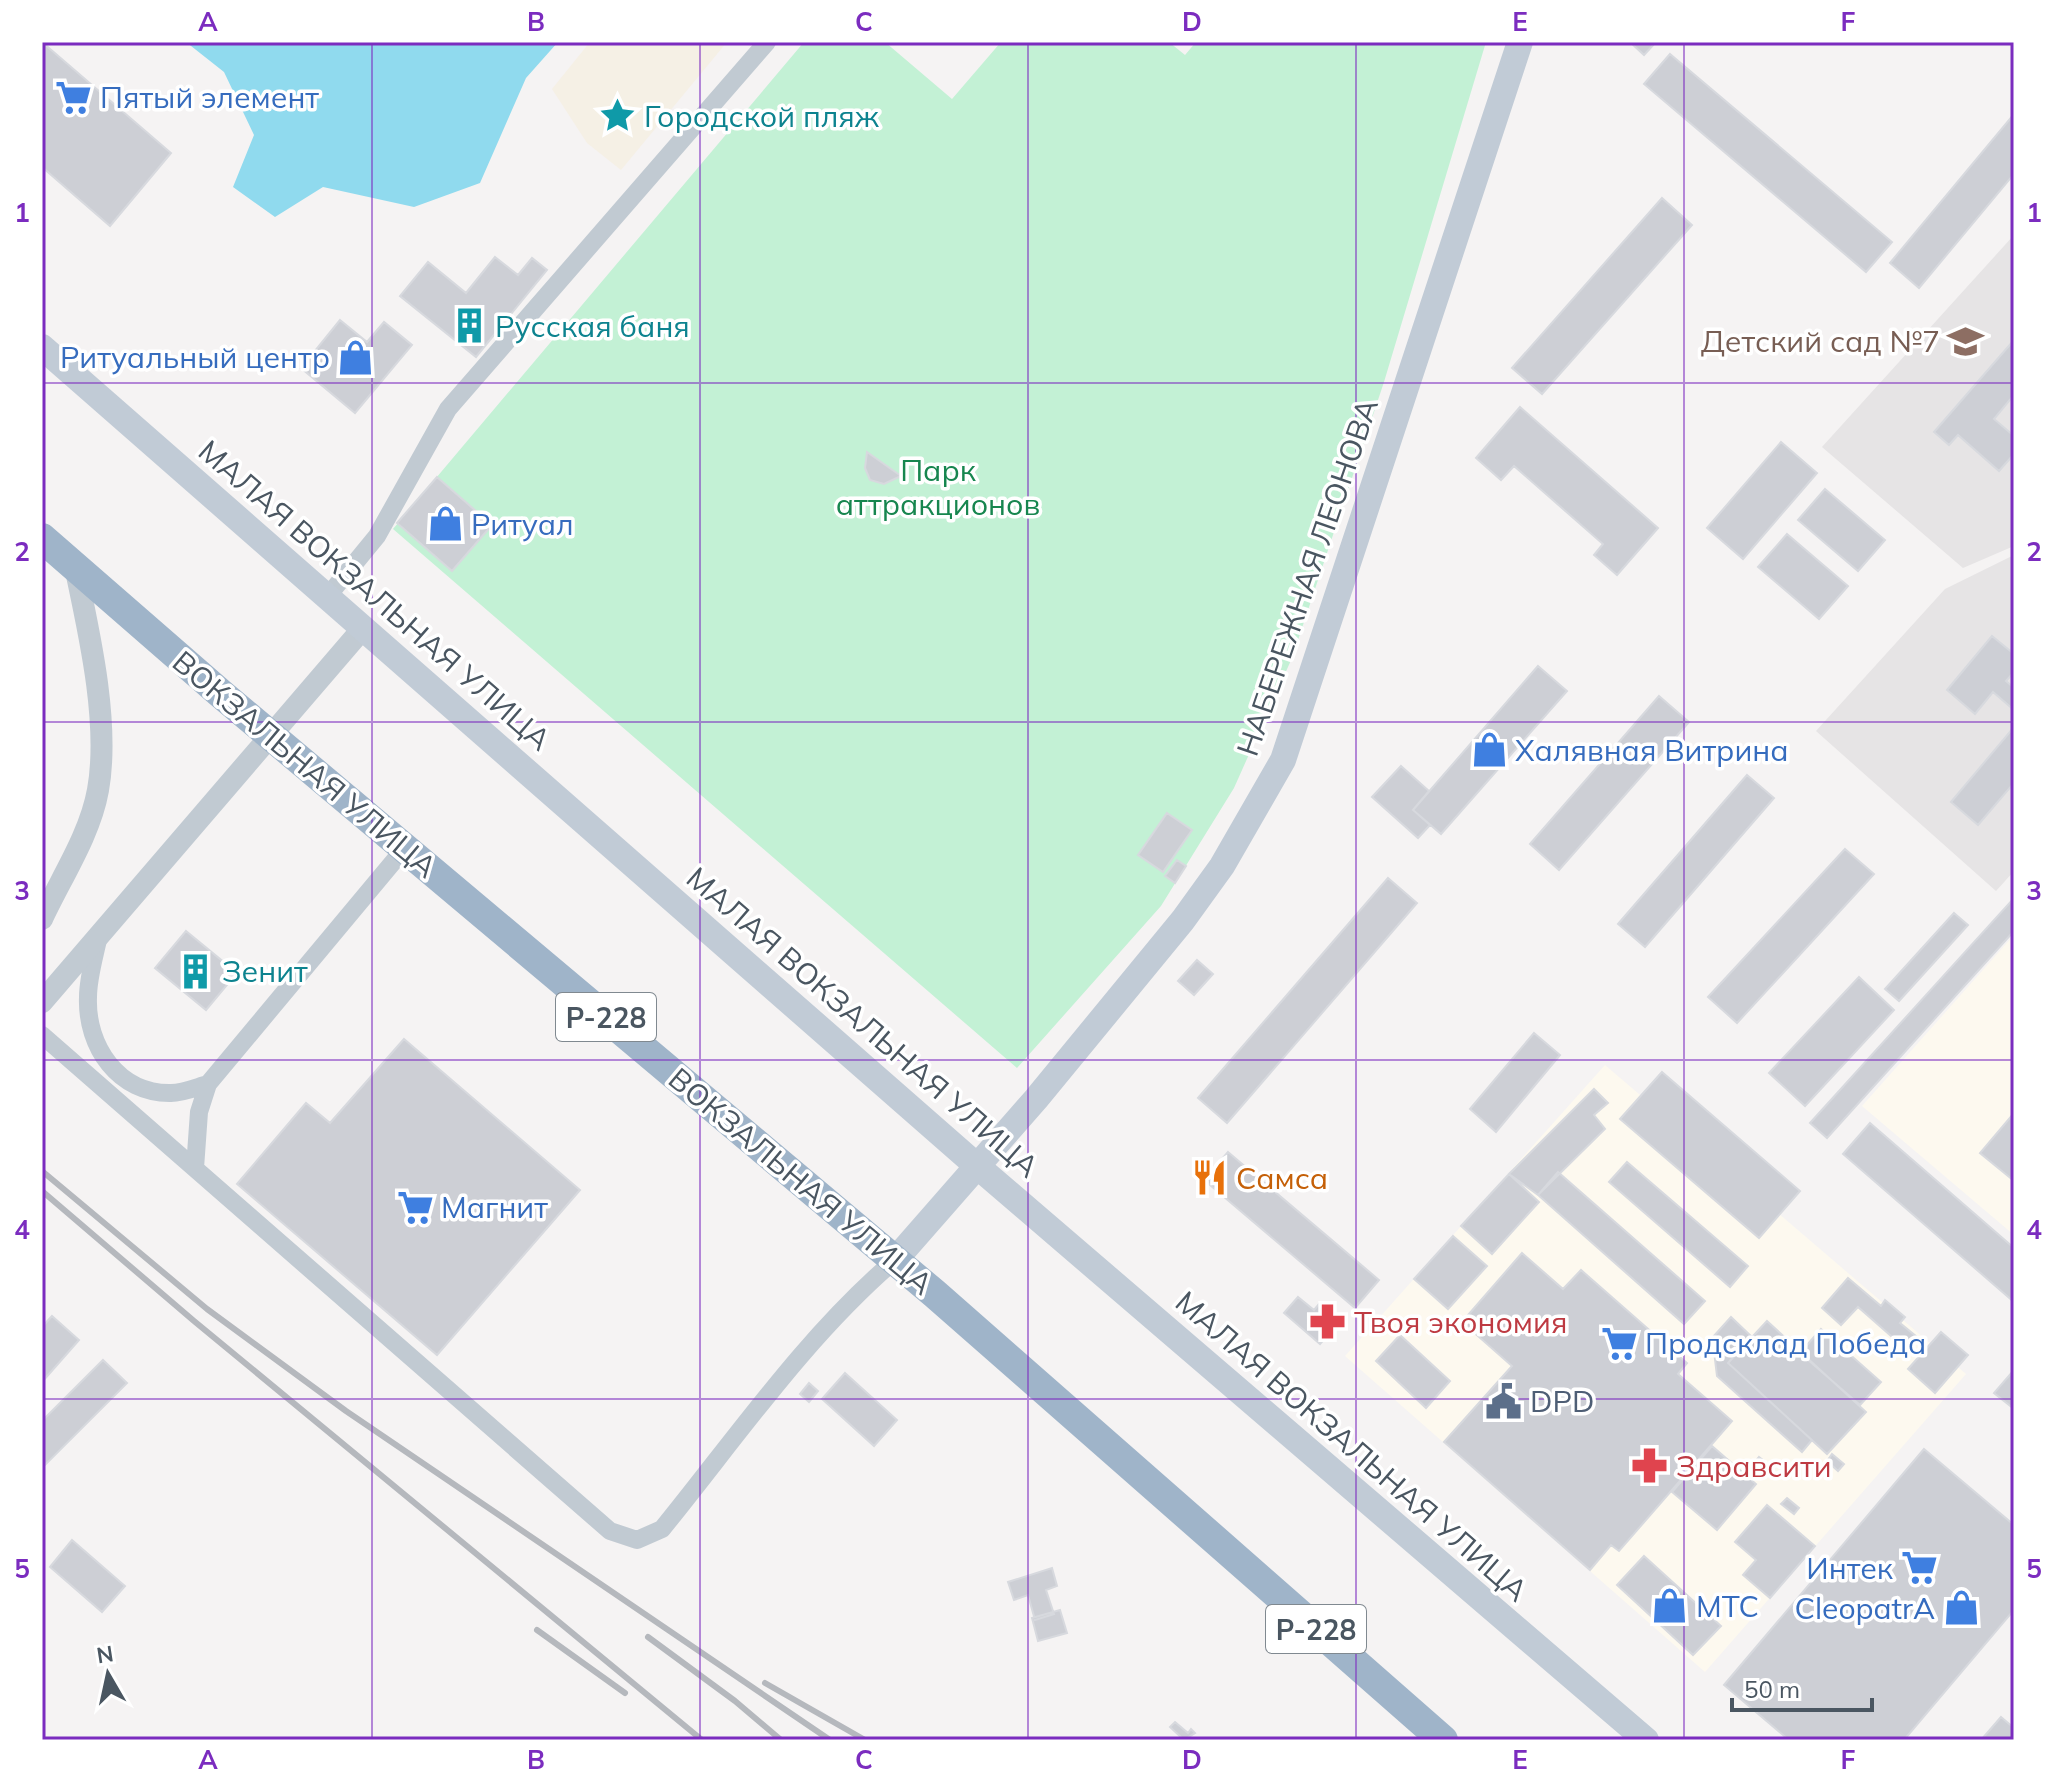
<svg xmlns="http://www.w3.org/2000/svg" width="2056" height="1782" viewBox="0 0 2056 1782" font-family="Mulish,sans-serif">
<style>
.commercial{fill:#fdf9ef}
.education{fill:#e6e4e5}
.green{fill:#c3f1d5}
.sand{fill:#f5f0e5}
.water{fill:#90daee}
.building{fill:#cdcfd5;stroke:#d7d9de;stroke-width:2}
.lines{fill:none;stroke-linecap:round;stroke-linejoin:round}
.minor{stroke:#c1cad2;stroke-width:18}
.tertiary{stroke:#c1cad2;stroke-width:22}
.secondary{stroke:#c1cbd6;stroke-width:26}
.trunk{stroke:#9fb4c9;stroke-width:30}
.rail{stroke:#b5b8bd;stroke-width:6}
.grid{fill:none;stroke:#7b2cbf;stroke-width:2;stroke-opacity:0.55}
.labels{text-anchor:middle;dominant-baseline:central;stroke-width:7;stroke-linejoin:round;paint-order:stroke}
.shield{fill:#fff;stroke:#808990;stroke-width:2}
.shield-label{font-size:28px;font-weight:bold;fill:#4a5661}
.shop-label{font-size:30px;fill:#366cbe;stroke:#fff;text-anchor:start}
.culture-label{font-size:30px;fill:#0d838f;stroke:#fff;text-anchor:start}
.education-label{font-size:30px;fill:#785e54;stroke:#fff;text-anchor:end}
.park-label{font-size:30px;fill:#17864f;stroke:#fff}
.street-label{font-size:30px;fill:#4a5661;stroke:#fff}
.food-label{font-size:30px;fill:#c56008;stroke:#fff;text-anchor:start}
.health-label{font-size:30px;fill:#be3a42;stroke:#fff;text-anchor:start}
.service-label{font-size:30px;fill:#4e5e75;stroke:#fff;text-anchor:start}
.neatline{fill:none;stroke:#7b2cbf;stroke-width:3}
.grid-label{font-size:26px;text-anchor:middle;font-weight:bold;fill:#7b2cbf}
</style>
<rect width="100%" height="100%" fill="#f5f3f3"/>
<path class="commercial" d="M2014,935V1235L1862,1106Z
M1605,1065L1966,1374L1705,1672L1345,1356Z"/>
<path class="education" d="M2014,235V546L1963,568L1822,447Z
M2014,555V871L1996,891L1816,731L1945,589Z"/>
<path class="green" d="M804,42H885L952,99L1001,42H1169L1185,55L1196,42H1486L1384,382L1292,658L1234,788L1161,906L1017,1068L393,529Z"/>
<path class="sand" d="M590,42H727L621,170L587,143L552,89Z"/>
<path class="water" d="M186,42H558L526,78L480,183L414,207L323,187L275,217L233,187L254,135L224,72Z"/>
<path class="building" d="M42,42L171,153L110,226L42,167Z
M1630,42H1656L1644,55Z
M1670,54L1892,242L1866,272L1644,84Z
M2014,114V174L1919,288L1890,263Z
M1662,198L1692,225L1542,394L1512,368Z
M495,257L518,275L532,258L547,270L476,357L400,296L428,262L466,293Z
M340,320L367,342L384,322L412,345L355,413L301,368Z
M2014,340V395L1994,419L2014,436V454L1999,471L1958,435L1949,445L1934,432Z
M1520,407L1658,528L1617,575L1594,555L1603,544L1514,466L1501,480L1476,458Z
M1781,442L1817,473L1743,559L1707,528Z
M867,452L901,476L884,484L870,480L865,468Z
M437,477L492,525L452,571L397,523Z
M1825,489L1885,540L1858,571L1798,520Z
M1787,534L1848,586L1819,619L1758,567Z
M1992,636L2014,654V672L2006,681L2014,688V710L1993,692L1975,714L1947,690Z
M1538,666L1567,691L1441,834L1413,810Z
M1659,696L1689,722L1559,870L1530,844Z
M2014,727V783L1978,825L1951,802Z
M1401,766L1429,791L1413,810L1430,825L1418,838L1372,797Z
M1747,775L1774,798L1645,947L1618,924Z
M1167,813L1192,830L1163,872L1138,855Z
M1845,849L1874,874L1737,1023L1708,997Z
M1177,860L1186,866L1175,883L1165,876Z
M1388,878L1417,903L1227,1123L1198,1098Z
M2014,898V931L1827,1138L1810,1123Z
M1954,913L1968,925L1899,1001L1885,989Z
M186,931L237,973L206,1010L155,968Z
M1197,960L1213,974L1194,995L1178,981Z
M1859,977L1894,1010L1805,1106L1769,1073Z
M1534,1033L1560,1055L1496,1132L1470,1109Z
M404,1039L580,1190L437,1355L237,1184L306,1103L330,1123Z
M1662,1072L1800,1191L1759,1238L1620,1119Z
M1594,1089L1608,1103L1594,1115L1605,1129L1538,1195L1509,1174Z
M2014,1113V1181L1980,1153Z
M1870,1123L2014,1248V1302L1843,1154Z
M1228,1152L1379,1280L1355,1308L1204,1180Z
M1627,1162L1748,1266L1730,1287L1609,1182Z
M1558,1172L1705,1301L1684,1324L1538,1195Z
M1509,1174L1539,1202L1492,1254L1461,1226Z
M1453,1236L1487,1266L1448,1309L1414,1279Z
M1522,1253L1563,1289L1581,1270L1687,1363L1678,1374L1732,1421L1619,1551L1611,1545L1590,1570L1444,1442L1512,1366L1462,1322Z
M1848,1278L1881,1306L1885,1300L1905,1317L1900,1323L1917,1337L1907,1350L1858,1307L1841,1325L1822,1308Z
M1298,1297L1314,1310L1319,1304L1339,1322L1320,1344L1284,1313Z
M52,1316L79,1340L42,1382V1327Z
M1731,1317L1752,1337L1734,1356L1713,1337Z
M1767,1321L1866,1412L1827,1454L1728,1363Z
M1821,1329L1881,1382L1860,1405L1800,1353Z
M1941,1332L1968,1355L1935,1393L1908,1369Z
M1400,1335L1450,1381L1426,1408L1376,1361Z
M1721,1344L1734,1356L1728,1363L1812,1440L1802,1452L1717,1376L1714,1351Z
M103,1360L127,1383L43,1467L42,1421Z
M2014,1370V1409L1994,1393Z
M845,1373L897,1420L874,1446L822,1399Z
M809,1383L818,1391L809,1402L800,1394Z
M1712,1446L1756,1484L1717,1530L1672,1492Z
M1924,1449L2014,1525V1610L1904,1740H1789L1724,1685Z
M1832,1454L1844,1464L1838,1471L1827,1461Z
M1759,1457L1772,1467L1766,1474L1754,1463Z
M1787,1498L1799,1508L1794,1514L1781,1504Z
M1767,1505L1815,1546L1770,1598L1743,1575L1756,1560L1735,1542Z
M72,1540L125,1586L102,1612L50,1567Z
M1644,1556L1721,1626L1693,1655L1617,1585Z
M1052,1568L1057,1586L1046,1590L1054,1614L1035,1620L1028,1595L1014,1600L1008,1582Z
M1060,1610L1067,1633L1038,1641L1032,1618Z
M2001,1717L2014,1728V1740H1981Z
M1175,1722L1188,1733L1191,1729L1195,1733L1184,1740L1170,1727Z"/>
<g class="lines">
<path class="minor" d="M327,597L377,536L448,409L767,42
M99,935C95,955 88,977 88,997C86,1047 119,1094 171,1093C183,1093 197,1087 208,1084
M42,1035L610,1531L637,1540L662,1529C736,1438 806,1336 895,1260
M195,1168L199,1112L208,1084L404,849"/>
<path class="tertiary" d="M42,919C61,878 90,835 98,790C110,723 89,632 75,566
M42,1002L364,627"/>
<path class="secondary" d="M42,347L977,1166L1646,1740
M895,1260L1036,1099L1183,920L1222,866L1283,760L1520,42"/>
<path class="trunk" d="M42,538L220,693L935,1294L1443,1740"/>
<path class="rail" d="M42,1171L207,1309L346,1411L830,1740
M42,1191L194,1321L702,1740
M537,1630L625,1693
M648,1637L735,1701L781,1740
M765,1683L865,1740"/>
</g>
<path class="grid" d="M372,42V1740M700,42V1740M1028,42V1740M1356,42V1740M1684,42V1740M42,383H2014M42,722H2014M42,1060H2014M42,1399H2014"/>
<defs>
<symbol id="supermarket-bare" viewBox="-9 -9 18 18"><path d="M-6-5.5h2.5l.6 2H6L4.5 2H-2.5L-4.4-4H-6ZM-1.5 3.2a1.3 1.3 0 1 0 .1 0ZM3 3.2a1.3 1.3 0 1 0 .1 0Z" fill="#3f7fe0" stroke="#fff" stroke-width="2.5" paint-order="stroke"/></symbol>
<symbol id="sight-bare" viewBox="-9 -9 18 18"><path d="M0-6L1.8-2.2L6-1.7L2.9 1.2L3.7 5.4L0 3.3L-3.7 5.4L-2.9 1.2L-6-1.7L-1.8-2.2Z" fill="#0f9aa8" stroke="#fff" stroke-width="2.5" paint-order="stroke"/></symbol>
<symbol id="building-bare" viewBox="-9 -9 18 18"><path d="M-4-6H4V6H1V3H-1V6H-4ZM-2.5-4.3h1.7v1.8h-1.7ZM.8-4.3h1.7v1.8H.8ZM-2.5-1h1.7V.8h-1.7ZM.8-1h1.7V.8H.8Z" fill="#0f9aa8" stroke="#fff" stroke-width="2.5" paint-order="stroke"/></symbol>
<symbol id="school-bare" viewBox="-9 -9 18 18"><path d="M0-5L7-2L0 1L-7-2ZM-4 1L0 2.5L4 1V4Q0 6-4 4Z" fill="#8d6e63" stroke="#fff" stroke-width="2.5" paint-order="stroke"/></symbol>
<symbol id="shop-bare" viewBox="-9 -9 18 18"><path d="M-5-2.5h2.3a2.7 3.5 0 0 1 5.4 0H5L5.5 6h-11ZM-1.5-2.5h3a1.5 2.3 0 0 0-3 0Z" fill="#3f7fe0" stroke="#fff" stroke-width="2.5" paint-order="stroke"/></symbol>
<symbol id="restaurant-bare" viewBox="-9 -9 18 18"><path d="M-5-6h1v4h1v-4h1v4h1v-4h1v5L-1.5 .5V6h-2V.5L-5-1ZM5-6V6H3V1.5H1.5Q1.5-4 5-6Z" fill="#e8710a" stroke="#fff" stroke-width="2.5" paint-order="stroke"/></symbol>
<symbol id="pharmacy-bare" viewBox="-9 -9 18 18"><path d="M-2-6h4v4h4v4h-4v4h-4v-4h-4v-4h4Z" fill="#e0444e" stroke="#fff" stroke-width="2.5" paint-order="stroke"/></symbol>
<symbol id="civic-bare" viewBox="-9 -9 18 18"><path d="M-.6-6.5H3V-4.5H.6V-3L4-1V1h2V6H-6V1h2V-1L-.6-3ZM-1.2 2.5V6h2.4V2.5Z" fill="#5c6f8a" stroke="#fff" stroke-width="2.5" paint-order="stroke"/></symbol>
</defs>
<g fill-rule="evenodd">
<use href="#supermarket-bare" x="48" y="72" width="51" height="51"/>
<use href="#sight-bare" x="592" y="90" width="51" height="51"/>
<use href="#building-bare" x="444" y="300" width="51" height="51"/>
<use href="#school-bare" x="1940" y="316" width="51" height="51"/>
<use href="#shop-bare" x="330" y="332" width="51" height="51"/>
<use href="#shop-bare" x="420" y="498" width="51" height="51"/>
<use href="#shop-bare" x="1464" y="724" width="51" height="51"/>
<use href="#building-bare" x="170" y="946" width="51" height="51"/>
<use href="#restaurant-bare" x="1184" y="1152" width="51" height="51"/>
<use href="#supermarket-bare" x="390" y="1182" width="51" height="51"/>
<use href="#pharmacy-bare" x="1302" y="1296" width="51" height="51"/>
<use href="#supermarket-bare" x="1594" y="1318" width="51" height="51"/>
<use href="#civic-bare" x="1478" y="1376" width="51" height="51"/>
<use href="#pharmacy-bare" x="1624" y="1440" width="51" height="51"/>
<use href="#supermarket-bare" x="1894" y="1542" width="51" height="51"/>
<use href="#shop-bare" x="1644" y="1580" width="51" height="51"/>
<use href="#shop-bare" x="1936" y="1582" width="51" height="51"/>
</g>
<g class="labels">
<g class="shield">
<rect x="556" y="993" width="100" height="48" rx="6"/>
<rect x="1266" y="1605" width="100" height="48" rx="6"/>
</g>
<g class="shield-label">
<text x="606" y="1017">Р-228</text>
<text x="1316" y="1629">Р-228</text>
</g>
<g class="shop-label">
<text x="100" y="97">Пятый элемент</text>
<text x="330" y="357" text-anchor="end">Ритуальный центр</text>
<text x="471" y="524">Ритуал</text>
<text x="1515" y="750">Халявная Витрина</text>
<text x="441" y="1207">Магнит</text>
<text x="1645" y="1343">Продсклад Победа</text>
<text x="1893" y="1568" text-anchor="end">Интек</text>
<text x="1696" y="1606">МТС</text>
<text x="1935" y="1608" text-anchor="end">CleopatrA</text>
</g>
<g class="culture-label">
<text x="644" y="116">Городской пляж</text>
<text x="495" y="326">Русская баня</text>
<text x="222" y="971">Зенит</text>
</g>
<g class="education-label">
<text x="1940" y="341">Детский сад №7</text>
</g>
<g class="park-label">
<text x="938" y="470">Парк<tspan x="938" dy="34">аттракционов</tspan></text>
</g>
<g class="street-label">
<text transform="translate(1307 577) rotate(-71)">НАБЕРЕЖНАЯ ЛЕОНОВА</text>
<text transform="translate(375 595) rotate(41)">МАЛАЯ ВОКЗАЛЬНАЯ УЛИЦА</text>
<text transform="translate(305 764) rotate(40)">ВОКЗАЛЬНАЯ УЛИЦА</text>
<text transform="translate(863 1022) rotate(41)">МАЛАЯ ВОКЗАЛЬНАЯ УЛИЦА</text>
<text transform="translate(801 1181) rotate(40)">ВОКЗАЛЬНАЯ УЛИЦА</text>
<text transform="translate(1352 1446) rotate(41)">МАЛАЯ ВОКЗАЛЬНАЯ УЛИЦА</text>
</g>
<g class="food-label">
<text x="1236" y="1178">Самса</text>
</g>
<g class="health-label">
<text x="1354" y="1322">Твоя экономия</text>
<text x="1676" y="1466">Здравсити</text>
</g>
<g class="service-label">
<text x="1530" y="1401">DPD</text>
</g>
</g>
<rect width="2056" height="1782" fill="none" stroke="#ffffff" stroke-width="88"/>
<g transform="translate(108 1674) rotate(351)" stroke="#ffffff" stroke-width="6" paint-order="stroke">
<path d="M0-6L14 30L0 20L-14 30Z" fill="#4a5661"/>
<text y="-12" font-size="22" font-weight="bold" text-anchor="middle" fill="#4a5661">N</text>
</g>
<path d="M1732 1698v12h140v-12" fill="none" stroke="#4a5661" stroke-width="4"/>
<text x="1744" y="1698" font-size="24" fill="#4a5661" stroke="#ffffff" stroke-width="6" paint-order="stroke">50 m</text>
<rect x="44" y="44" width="1968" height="1694" class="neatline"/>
<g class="grid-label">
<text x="208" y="31">A</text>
<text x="536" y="31">B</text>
<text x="864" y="31">C</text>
<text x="1192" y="31">D</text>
<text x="1520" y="31">E</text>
<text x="1848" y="31">F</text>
<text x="22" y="222">1</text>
<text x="2034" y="222">1</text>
<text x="22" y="561">2</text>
<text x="2034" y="561">2</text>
<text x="22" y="900">3</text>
<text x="2034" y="900">3</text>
<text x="22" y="1239">4</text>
<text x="2034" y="1239">4</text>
<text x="22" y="1578">5</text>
<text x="2034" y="1578">5</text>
<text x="208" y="1769">A</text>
<text x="536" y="1769">B</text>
<text x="864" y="1769">C</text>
<text x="1192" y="1769">D</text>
<text x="1520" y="1769">E</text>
<text x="1848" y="1769">F</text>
</g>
</svg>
